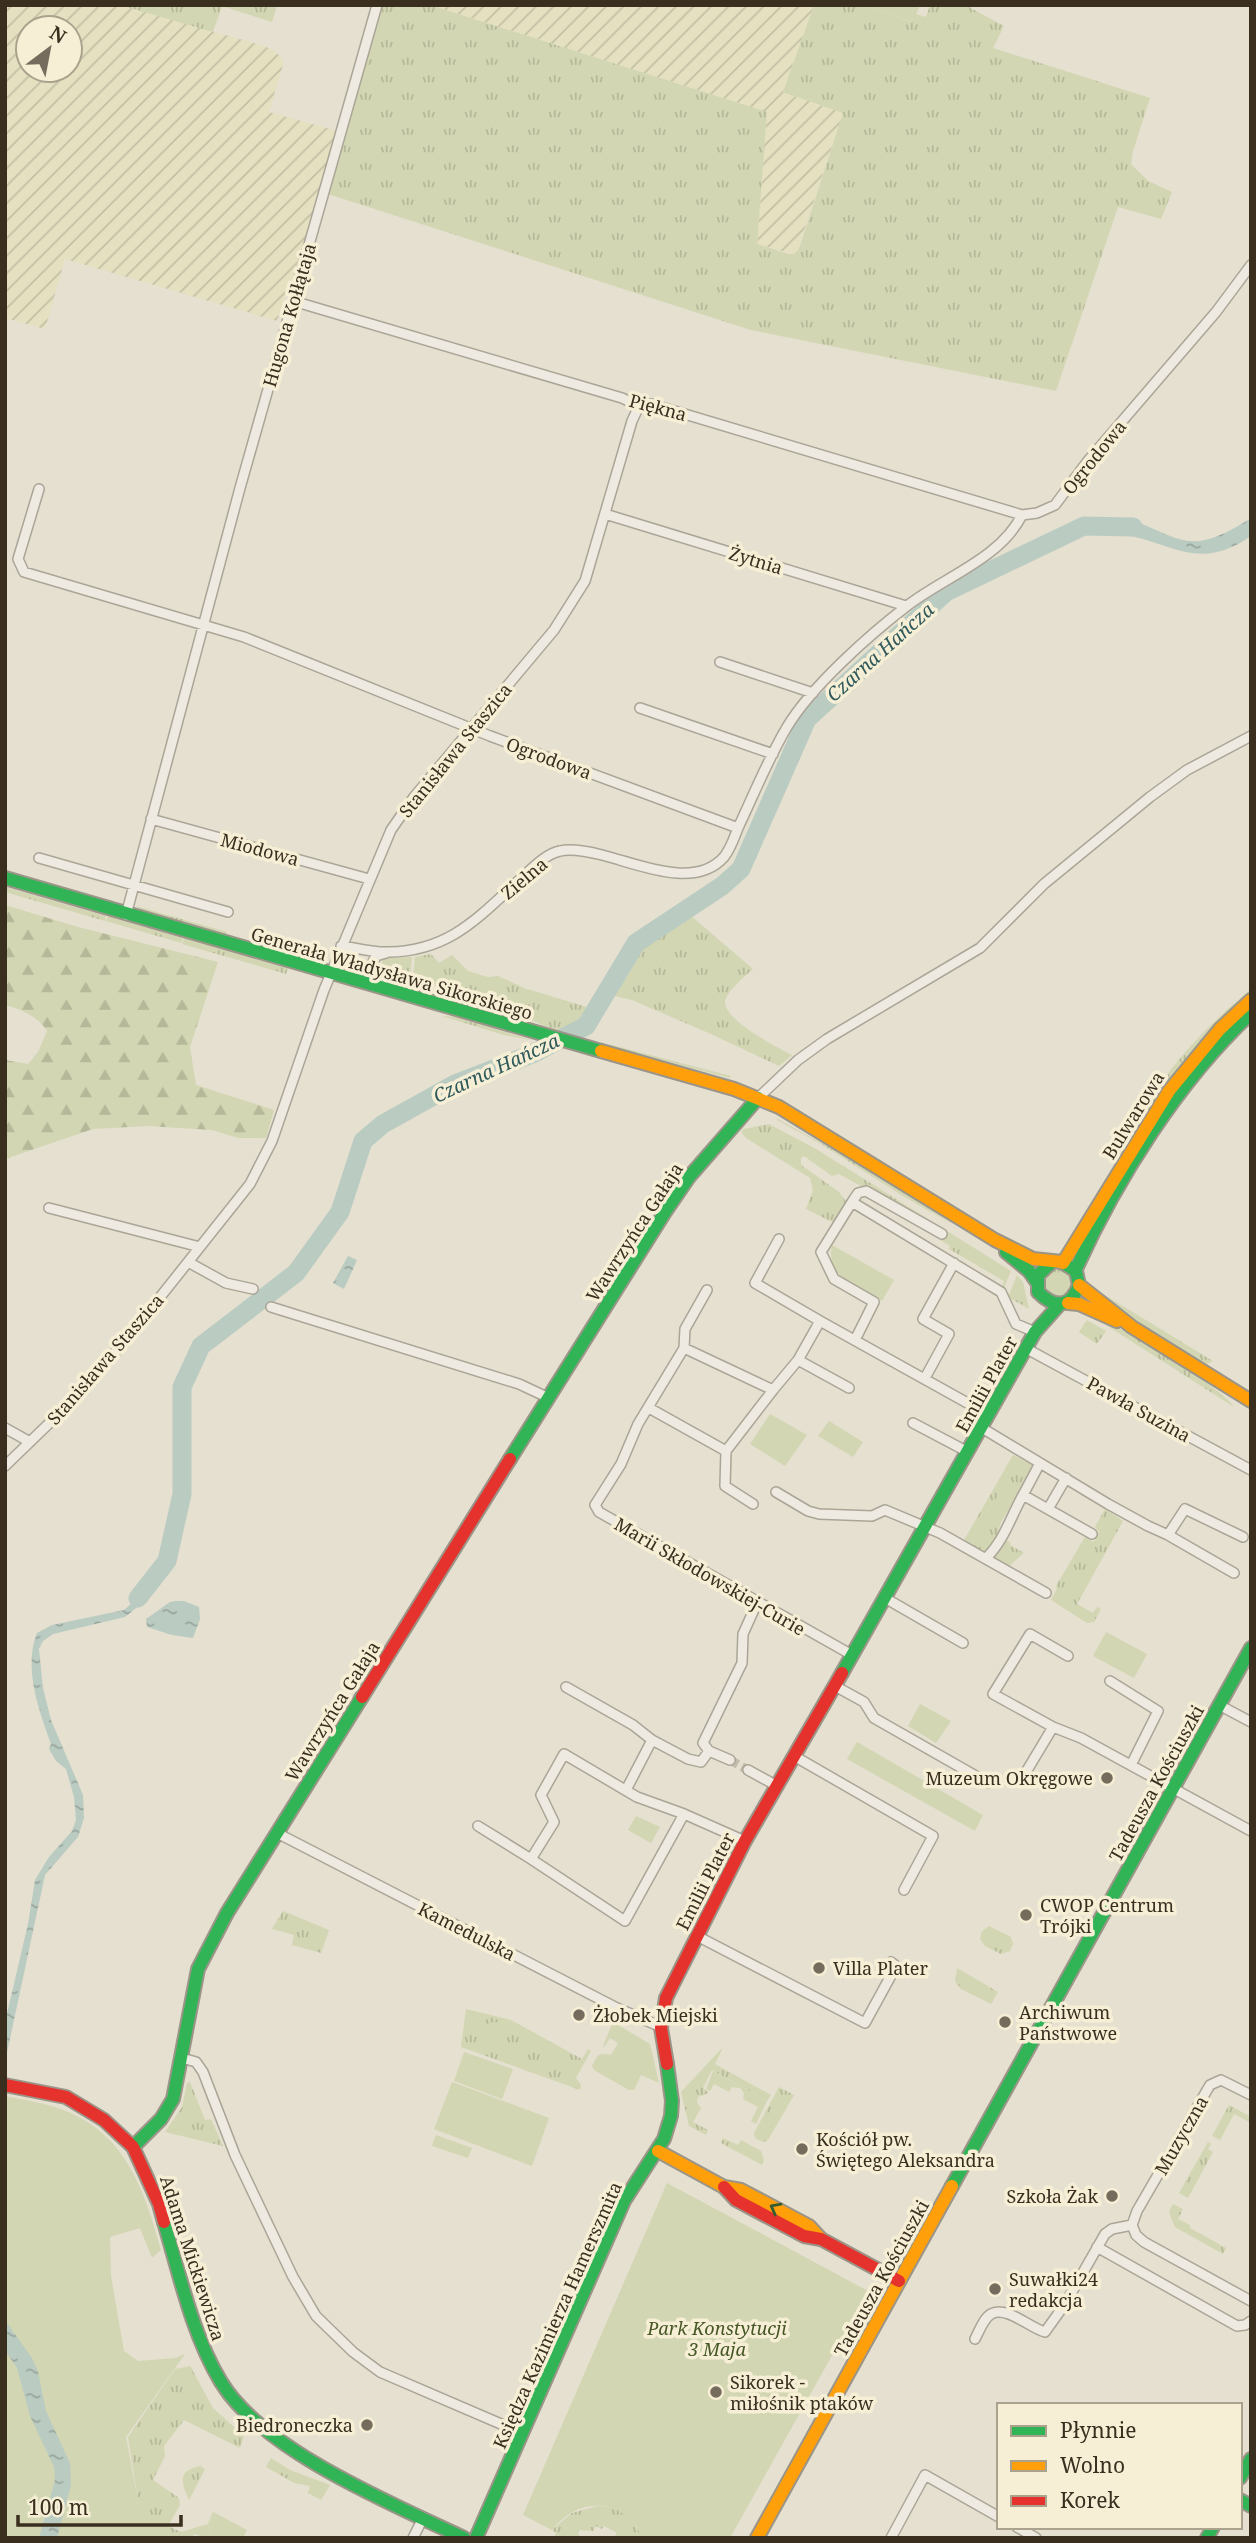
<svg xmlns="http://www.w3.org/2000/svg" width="1256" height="2543" viewBox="0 0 1256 2543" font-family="'Noto Serif',serif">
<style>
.farmland{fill:url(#farmland-furrows);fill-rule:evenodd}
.grass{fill:url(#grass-tufts)}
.forest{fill:url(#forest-firs)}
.green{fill:#d2d6b2}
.water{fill:url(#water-ripples)}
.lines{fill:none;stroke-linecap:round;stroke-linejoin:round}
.river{stroke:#bacbc2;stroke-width:19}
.street-tunnel{stroke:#c3bcac;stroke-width:9;stroke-dasharray:9 4.5;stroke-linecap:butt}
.street-casing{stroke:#aba597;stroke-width:12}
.fast-casing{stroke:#9a9588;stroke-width:16}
.slow-casing{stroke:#9a9588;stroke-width:16}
.jam-casing{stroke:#9a9588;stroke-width:16}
.street{stroke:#eeeae1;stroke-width:9}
.fast{stroke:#30b455;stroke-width:12}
.slow{stroke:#ff9f0a;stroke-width:12}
.jam{stroke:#e5322d;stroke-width:12}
.oneway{stroke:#365d32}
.poi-dot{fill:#766c5d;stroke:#f6efd6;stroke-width:2.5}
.labels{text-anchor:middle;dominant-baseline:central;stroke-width:7;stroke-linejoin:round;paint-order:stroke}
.street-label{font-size:18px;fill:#3a2e1f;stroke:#f6efd6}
.poi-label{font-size:18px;fill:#3a2e1f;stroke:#f6efd6;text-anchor:start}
.park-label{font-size:18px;font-style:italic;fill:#475726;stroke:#f6efd6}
.water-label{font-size:19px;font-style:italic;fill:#2f595a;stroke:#f6efd6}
</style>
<defs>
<pattern id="farmland-furrows" width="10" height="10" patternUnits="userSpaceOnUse" patternTransform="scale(1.75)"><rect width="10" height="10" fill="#e4e0c0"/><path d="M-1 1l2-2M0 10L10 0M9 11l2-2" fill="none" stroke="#c4c0a5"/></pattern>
<pattern id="grass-tufts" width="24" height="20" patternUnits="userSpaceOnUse" patternTransform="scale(1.75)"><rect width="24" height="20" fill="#d2d6b2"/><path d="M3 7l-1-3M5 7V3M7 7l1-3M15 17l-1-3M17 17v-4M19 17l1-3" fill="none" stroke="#b5b899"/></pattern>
<pattern id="forest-firs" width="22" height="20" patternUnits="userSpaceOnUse" patternTransform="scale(1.75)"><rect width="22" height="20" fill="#d2d6b2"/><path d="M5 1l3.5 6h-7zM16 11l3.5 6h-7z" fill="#b5b899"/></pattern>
<pattern id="water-ripples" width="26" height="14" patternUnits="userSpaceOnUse" patternTransform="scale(1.75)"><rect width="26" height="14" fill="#bacbc2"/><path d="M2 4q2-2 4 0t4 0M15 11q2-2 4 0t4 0" fill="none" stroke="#98a59d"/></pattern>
</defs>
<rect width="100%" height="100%" fill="#e5e0cf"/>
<path class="farmland" d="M5,5H120L264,46L275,51L284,61L269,112L337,131L293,284L290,283L277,321L65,259L45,329L5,318ZM28,28H70V70H28Z
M430,5H814L783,92L843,113L796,255L757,244L767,112Z"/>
<path class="grass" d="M120,5H277L272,22L222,6L213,32Z
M380,5H430L767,112L757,244L788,254H796L800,246L843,113L783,92L814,5H862L912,22L916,14L926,17L930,5H965L1004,26L993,48L1150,98L1133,151L1131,164L1148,181L1172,192L1161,219L1118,207L1056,391L751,330L328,194Z
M5,887L106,916L105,921L5,892Z
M136,906L227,932L226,936L141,911Z
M690,915L753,969C746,975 725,993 725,1002C725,1021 777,1047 792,1055L779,1066L711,1034L632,1000L614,996L625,969L636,950Z
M108,916L183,938L181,943L106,921Z
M184,938L288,968L286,974L182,944Z
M431,954L439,963L452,955L468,971L488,977L498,976L524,988L590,1008L589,1011L571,1029L554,1030L513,1012L413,978L415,957Z
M412,957L410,977L387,969L382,963L384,958Z
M374,967L476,1004L474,1008L381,976Z
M1251,989V996L1141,1124H1136C1162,1072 1206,1026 1251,989Z
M442,1016L456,1017L531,1040L504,1035Z
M600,1044L612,1045L731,1076L730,1078Z
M776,1118L874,1172L952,1224L903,1196L821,1144L777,1120Z
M769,1124L816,1149L1011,1271L1003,1290L1001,1289L1004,1281L949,1249L950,1246L940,1240L946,1231L869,1187L861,1186L839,1174L832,1176L804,1156L801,1158V1165L839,1192L847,1203L836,1224L806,1209L813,1190L810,1178L746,1138L741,1132L744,1129Z
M1051,1263L1075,1271L1076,1295L1045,1300L1041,1270Z
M1017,1275L1023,1282L1029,1309L1008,1297Z
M1103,1294L1213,1361L1207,1364L1202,1362L1100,1298Z
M1092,1316C1117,1323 1222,1387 1234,1407Z
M1087,1320L1106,1331L1097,1344L1079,1332Z
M1013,1455L1034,1466L1014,1500L1000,1492L987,1514L1001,1522L998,1531L1004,1539L1011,1543L1010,1545L1024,1553L1008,1567L963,1542Z
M1105,1509L1123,1521L1077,1604L1093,1613L1097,1607L1101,1609L1094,1622L1087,1623L1051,1600L1057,1589L1056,1586L1085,1537L1094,1542L1099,1532L1095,1527Z
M283,1911L329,1930L321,1953L292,1945L294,1935L272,1929Z
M989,1926L1011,1937L1013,1944L1010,1951L1001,1954L985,1946L980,1939L982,1931Z
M957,1968L998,1992L991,2004L961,1989L955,1981Z
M466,2009L511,2020L582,2059L588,2049L591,2051L576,2078L581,2085L580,2090L461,2047Z
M723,2047L715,2064L771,2095L767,2101L712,2070L703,2088L709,2093L698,2097L697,2103L701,2108L693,2122L708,2130L706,2135L689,2126L681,2092Z
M190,2082L205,2120L211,2119L223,2146L165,2132L182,2107L187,2083Z
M779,2087L794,2095L768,2140L763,2142L755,2138L754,2133Z
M1229,2105L1251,2117V2123L1234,2114L1220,2140L1212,2136Z
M723,2138L738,2145L741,2140L761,2151L764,2160L762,2165L721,2143Z
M1208,2142L1211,2144L1208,2149L1213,2152L1188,2198L1179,2193Z
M1173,2204L1183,2209L1178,2219L1190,2225V2228L1226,2248L1223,2254L1175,2227L1169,2212Z
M190,2366L213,2408L244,2436L240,2448L184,2420L164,2446L165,2456L153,2480L179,2498L180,2505L168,2526L181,2532L208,2524L213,2512L215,2513L208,2528L226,2538H208L194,2534L192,2538H144L128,2437L175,2369Z
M271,2458L290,2470L330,2485L321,2500L308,2493L310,2486L294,2483L266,2467Z
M200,2466L205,2469L189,2500C181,2482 177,2471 200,2466Z
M597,2506C622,2507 631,2516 643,2538H618L615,2536L617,2533L604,2526L602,2529L596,2526L593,2531L580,2530L578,2534L582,2538H554L556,2533L552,2530L572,2513Z"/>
<path class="forest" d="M5,905L78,927L218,962L190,1047L196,1085L274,1110L266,1138H238L212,1130L147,1126L93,1129L5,1159V1060L28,1064L38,1052L47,1031C39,1017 21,1009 5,1005Z"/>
<path class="green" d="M862,5H920L913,22Z
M832,1245L894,1280L882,1301C858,1288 825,1278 832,1245Z
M770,1414L807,1435L785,1466L750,1444Z
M829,1421L863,1442L853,1457L818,1436Z
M1000,1492L1014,1500L1001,1522L987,1514Z
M1106,1632L1147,1654L1134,1678L1093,1656Z
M920,1704L951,1721L936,1743L908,1726Z
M857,1742L983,1815L975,1831L847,1759Z
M636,1816L660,1827L651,1843L628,1830Z
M481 2035a13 13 0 1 1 26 0a13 13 0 1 1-26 0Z
M613,2022L650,2044L659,2083L641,2075L634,2090H629L594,2070L592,2066C597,2055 599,2052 611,2055L618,2043L610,2038L605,2046H603Z
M464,2052L513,2069L502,2099L454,2081Z
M713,2071L767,2101L756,2124L751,2121L758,2107L743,2099L744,2093L740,2088L732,2087L729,2092L714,2084L710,2091L706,2089Z
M452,2082L549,2118L532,2166L434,2129Z
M5,2096C25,2100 45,2103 63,2110C126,2133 145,2192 161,2250L152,2258L140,2228L110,2237L111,2276L124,2351L138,2361L176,2358L185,2354L126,2437L145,2538H5Z
M436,2135L472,2148L468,2158L432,2146Z
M667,2183L868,2291L730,2538H643C623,2496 578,2496 552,2530L523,2515Z
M215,2513L247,2530L243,2538H226L208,2528Z"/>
<path class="water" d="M1119,518C1144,521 1159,534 1183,540C1206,546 1232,530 1251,518V536C1196,575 1167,538 1113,533L1109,527L1110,521Z
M348,1256L357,1260L344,1289L333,1283Z
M158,1578L141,1604L125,1617L53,1634L43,1641L39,1649L43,1688L51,1720L83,1795L84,1818L78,1837L45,1875L5,2062V2022L28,1924L35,1880L49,1857L72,1831L76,1820L74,1797L66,1769L56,1761L49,1749L51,1744C39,1711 23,1668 37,1633L52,1625L124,1610L132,1603L150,1579Z
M176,1601H184L199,1607L200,1619L193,1638L172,1635L147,1627L146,1619L170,1602Z
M5,2320L32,2358L38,2371L46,2411L70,2463L71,2485L57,2538H39L55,2480L54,2467L30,2416L17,2368L5,2350Z"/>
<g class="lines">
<path class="river" d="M138,1598L167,1561L182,1494V1387L201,1346L296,1273L340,1212L363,1141L383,1124L455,1084L532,1054L586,1026L636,943L722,886L741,869L807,719L946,592L1084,526L1133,527"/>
<path class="street-tunnel" d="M730,1760L748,1770"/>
<defs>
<path id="street" d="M293,301L622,398L639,406L651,404L1022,515L1037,513L1055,505L1087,462L1216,312L1251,265
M39,489L18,559L24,572L244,637L490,736L738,828C754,794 768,759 787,727C811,687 869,635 907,606C944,577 1000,559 1022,515
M605,514L906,606
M720,662L813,693
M640,708L773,754
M151,819L369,879
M39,858L228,912
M126,915L240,488L377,5
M341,946C357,948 374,953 389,952C448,951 477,919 517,882C529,872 544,854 560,851C573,848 590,852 602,855C638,864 695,890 724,857C731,848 734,838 738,828
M380,988L372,964L376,956L386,953
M758,1098L798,1060L827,1039L980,948L1044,884L1150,797L1187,770L1251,736
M852,1202L858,1193L866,1191L942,1234
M49,1208L200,1247
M779,1239L755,1283L820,1321
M188,1262L226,1283L253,1289
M271,1307L519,1384L549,1398
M855,1340L874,1302L834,1279L821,1252L852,1202L1001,1292L1016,1324L1035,1332
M684,1348L685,1329L707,1290
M1027,1349L1251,1470
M798,1360L849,1388
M925,1378L949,1334L923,1319L954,1263
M649,1408L726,1451
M913,1423L968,1452
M5,1428L30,1442
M982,1428L1108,1504L1148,1526L1168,1535L1234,1573
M5,1466L65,1408L126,1340L250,1184L272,1141L324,990L391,830L414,797L554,630L585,581L632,421L639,406
M776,1492L808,1511L819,1514L872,1516L885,1510L940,1533L1046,1593
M1023,1495L1040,1463
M753,1504L725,1486L726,1451L773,1390
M1048,1509L1066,1478
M1168,1535L1185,1509L1243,1537
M986,1558C1004,1541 1011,1516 1023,1495L1092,1534
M885,1598L963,1643
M852,1655L599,1512L595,1505L621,1464L638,1424L684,1348L773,1390L798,1360L820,1321L989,1415
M1068,1656L1030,1634L993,1694L1053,1727L1081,1738L1251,1831
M1110,1681L1158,1711L1131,1765
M835,1686L864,1702L874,1718L988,1783
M566,1687L633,1725L652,1740
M1219,1705L1251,1722
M709,1751L730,1760
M794,1756L933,1836L904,1890
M748,1770L777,1786
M1020,1782L1053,1727
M626,1790L652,1740L688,1759L701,1762L709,1751L703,1743L742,1663L743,1634L757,1603
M684,1814L625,1921L531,1859L554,1822L541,1795L564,1754L637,1797L684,1814L745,1841
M478,1826L531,1859
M277,1833L617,2008L659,2026
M697,1936L865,2023L894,1970L895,1965L891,1962
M182,2058L196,2062L203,2072L235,2155L293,2277L316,2316L353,2352L380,2372L522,2433
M1251,2095L1221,2080L1210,2085L1137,2211L1132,2225L1136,2235L1144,2242L1251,2301
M1097,2247L1237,2326L1245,2325L1251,2321
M975,2339C979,2331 984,2318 991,2314C1006,2305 1030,2328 1045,2332L1065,2304L1105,2234L1112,2229L1132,2225
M1017,2527L1036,2538
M413,2538L423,2518
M891,2538L925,2475L999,2517"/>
<path id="fast" d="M5,878L601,1051
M1006,1252L1029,1271L1036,1281
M1051,1263L1038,1275V1292C1054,1308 1070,1309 1079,1285L1076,1271L1062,1262
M1075,1271C1116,1180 1178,1081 1251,1013
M510,1459L665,1212L689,1177L758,1098
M842,1673L1035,1332L1059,1305
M133,2147L161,2119L173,2099L198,1969L227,1913L362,1697
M952,2186L1251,1648
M164,2222C180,2276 192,2334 221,2382C262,2450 392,2504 464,2538
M1240,2478L1251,2459
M1240,2500L1251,2506
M476,2538L624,2201L664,2139L671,2116L672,2101L667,2064
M1207,2538L1213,2527"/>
<path id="slow" d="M601,1051L734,1089L779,1107L995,1240L1033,1259L1062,1262
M1063,1263L1169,1091L1220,1029L1251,1000
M1079,1285L1132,1327L1251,1401
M1068,1303L1079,1304L1117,1321
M658,2151L724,2187L741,2190L809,2226L821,2239
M757,2538L952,2186"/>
<path id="jam" d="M362,1697L510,1459
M667,2064L661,2028L666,1998L745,1841L842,1673
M5,2085L66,2097L104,2120L133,2147L159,2204L164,2222
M724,2187L736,2200L804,2236L821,2239L899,2281"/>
</defs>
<use href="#street" class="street-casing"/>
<use href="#fast" class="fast-casing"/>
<use href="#slow" class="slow-casing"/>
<use href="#jam" class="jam-casing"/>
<use href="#street" class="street"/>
<use href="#fast" class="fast"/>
<use href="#slow" class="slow"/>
<use href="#jam" class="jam"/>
</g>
<defs><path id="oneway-chevron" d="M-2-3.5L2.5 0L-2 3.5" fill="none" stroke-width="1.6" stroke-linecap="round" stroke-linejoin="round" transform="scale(1.75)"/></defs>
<use class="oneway" href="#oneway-chevron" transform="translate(775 2208) rotate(-152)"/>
<g class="poi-dot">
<circle cx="1107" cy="1778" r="7"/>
<circle cx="1026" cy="1915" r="7"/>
<circle cx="819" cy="1968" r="7"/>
<circle cx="579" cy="2015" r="7"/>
<circle cx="1005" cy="2022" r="7"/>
<circle cx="802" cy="2149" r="7"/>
<circle cx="1112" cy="2196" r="7"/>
<circle cx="995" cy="2289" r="7"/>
<circle cx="716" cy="2392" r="7"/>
<circle cx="367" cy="2425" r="7"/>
</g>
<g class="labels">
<g class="street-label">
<text transform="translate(289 315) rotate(-74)">Hugona Kołłątaja</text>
<text transform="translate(658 407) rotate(15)">Piękna</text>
<text transform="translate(1094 457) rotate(-51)">Ogrodowa</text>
<text transform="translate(756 560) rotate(17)">Żytnia</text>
<text transform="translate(455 750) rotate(-51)">Stanisława Staszica</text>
<text transform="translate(549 758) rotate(20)">Ogrodowa</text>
<text transform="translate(260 849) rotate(15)">Miodowa</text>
<text transform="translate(524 878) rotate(-40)">Zielna</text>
<text transform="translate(392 973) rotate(16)">Generała Władysława Sikorskiego</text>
<text transform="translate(1133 1115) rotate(-58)">Bulwarowa</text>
<text transform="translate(634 1232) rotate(-57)">Wawrzyńca Gałaja</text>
<text transform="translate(105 1359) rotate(-49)">Stanisława Staszica</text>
<text transform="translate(986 1384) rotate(-61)">Emilii Plater</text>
<text transform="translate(1139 1409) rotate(29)">Pawła Suzina</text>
<text transform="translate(710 1576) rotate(30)">Marii Skłodowskiej-Curie</text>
<text transform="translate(332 1711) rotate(-58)">Wawrzyńca Gałaja</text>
<text transform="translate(1156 1783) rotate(-61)">Tadeusza Kościuszki</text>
<text transform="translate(705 1881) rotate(-63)">Emilii Plater</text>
<text transform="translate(467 1931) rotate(27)">Kamedulska</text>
<text transform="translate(1181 2135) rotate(-60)">Muzyczna</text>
<text transform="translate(193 2258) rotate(72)">Adama Mickiewicza</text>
<text transform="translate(881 2278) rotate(-61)">Tadeusza Kościuszki</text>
<text transform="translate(557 2315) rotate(-66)">Księdza Kazimierza Hamerszmita</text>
</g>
<g class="poi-label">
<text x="1093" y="1778" text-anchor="end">Muzeum Okręgowe</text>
<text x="1040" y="1905">CWOP Centrum<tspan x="1040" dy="21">Trójki</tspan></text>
<text x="833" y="1968">Villa Plater</text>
<text x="1019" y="2012">Archiwum<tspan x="1019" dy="21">Państwowe</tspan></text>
<text x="593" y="2015">Żłobek Miejski</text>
<text x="816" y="2139">Kościół pw.<tspan x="816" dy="21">Świętego Aleksandra</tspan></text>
<text x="1098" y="2196" text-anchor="end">Szkoła Żak</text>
<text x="1009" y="2279">Suwałki24<tspan x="1009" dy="21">redakcja</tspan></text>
<text x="730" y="2382">Sikorek -<tspan x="730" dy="21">miłośnik ptaków</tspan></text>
<text x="353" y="2425" text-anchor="end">Biedroneczka</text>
</g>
<g class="park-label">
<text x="717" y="2328">Park Konstytucji<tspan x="717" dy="21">3 Maja</tspan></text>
</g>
<g class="water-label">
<text transform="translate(880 652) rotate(-42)">Czarna Hańcza</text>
<text transform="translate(496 1068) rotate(-25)">Czarna Hańcza</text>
</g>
</g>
<rect width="1256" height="2543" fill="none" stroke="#3a2e1f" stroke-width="14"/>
<rect x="997" y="2403" width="245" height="126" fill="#f6efd6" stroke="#aba28d" stroke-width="2"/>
<rect x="1011" y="2426" width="35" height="10" fill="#30b455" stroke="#aba28d" stroke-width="2"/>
<text x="1060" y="2438" font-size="21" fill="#3a2e1f">Płynnie</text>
<rect x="1011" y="2461" width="35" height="10" fill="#ff9f0a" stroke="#aba28d" stroke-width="2"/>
<text x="1060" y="2473" font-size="21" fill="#3a2e1f">Wolno</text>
<rect x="1011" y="2496" width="35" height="10" fill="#e5322d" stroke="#aba28d" stroke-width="2"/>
<text x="1060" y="2508" font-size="21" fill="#3a2e1f">Korek</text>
<g transform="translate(49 49) rotate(32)"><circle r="33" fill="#f6efd6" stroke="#aba28d" stroke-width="2"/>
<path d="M0-5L12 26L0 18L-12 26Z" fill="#766c5d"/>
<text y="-10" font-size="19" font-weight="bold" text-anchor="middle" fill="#3a2e1f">N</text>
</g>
<path d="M18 2515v10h163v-10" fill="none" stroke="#3a2e1f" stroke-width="3.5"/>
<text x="28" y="2515" font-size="21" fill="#3a2e1f" stroke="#f6efd6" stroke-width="5" paint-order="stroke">100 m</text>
</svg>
